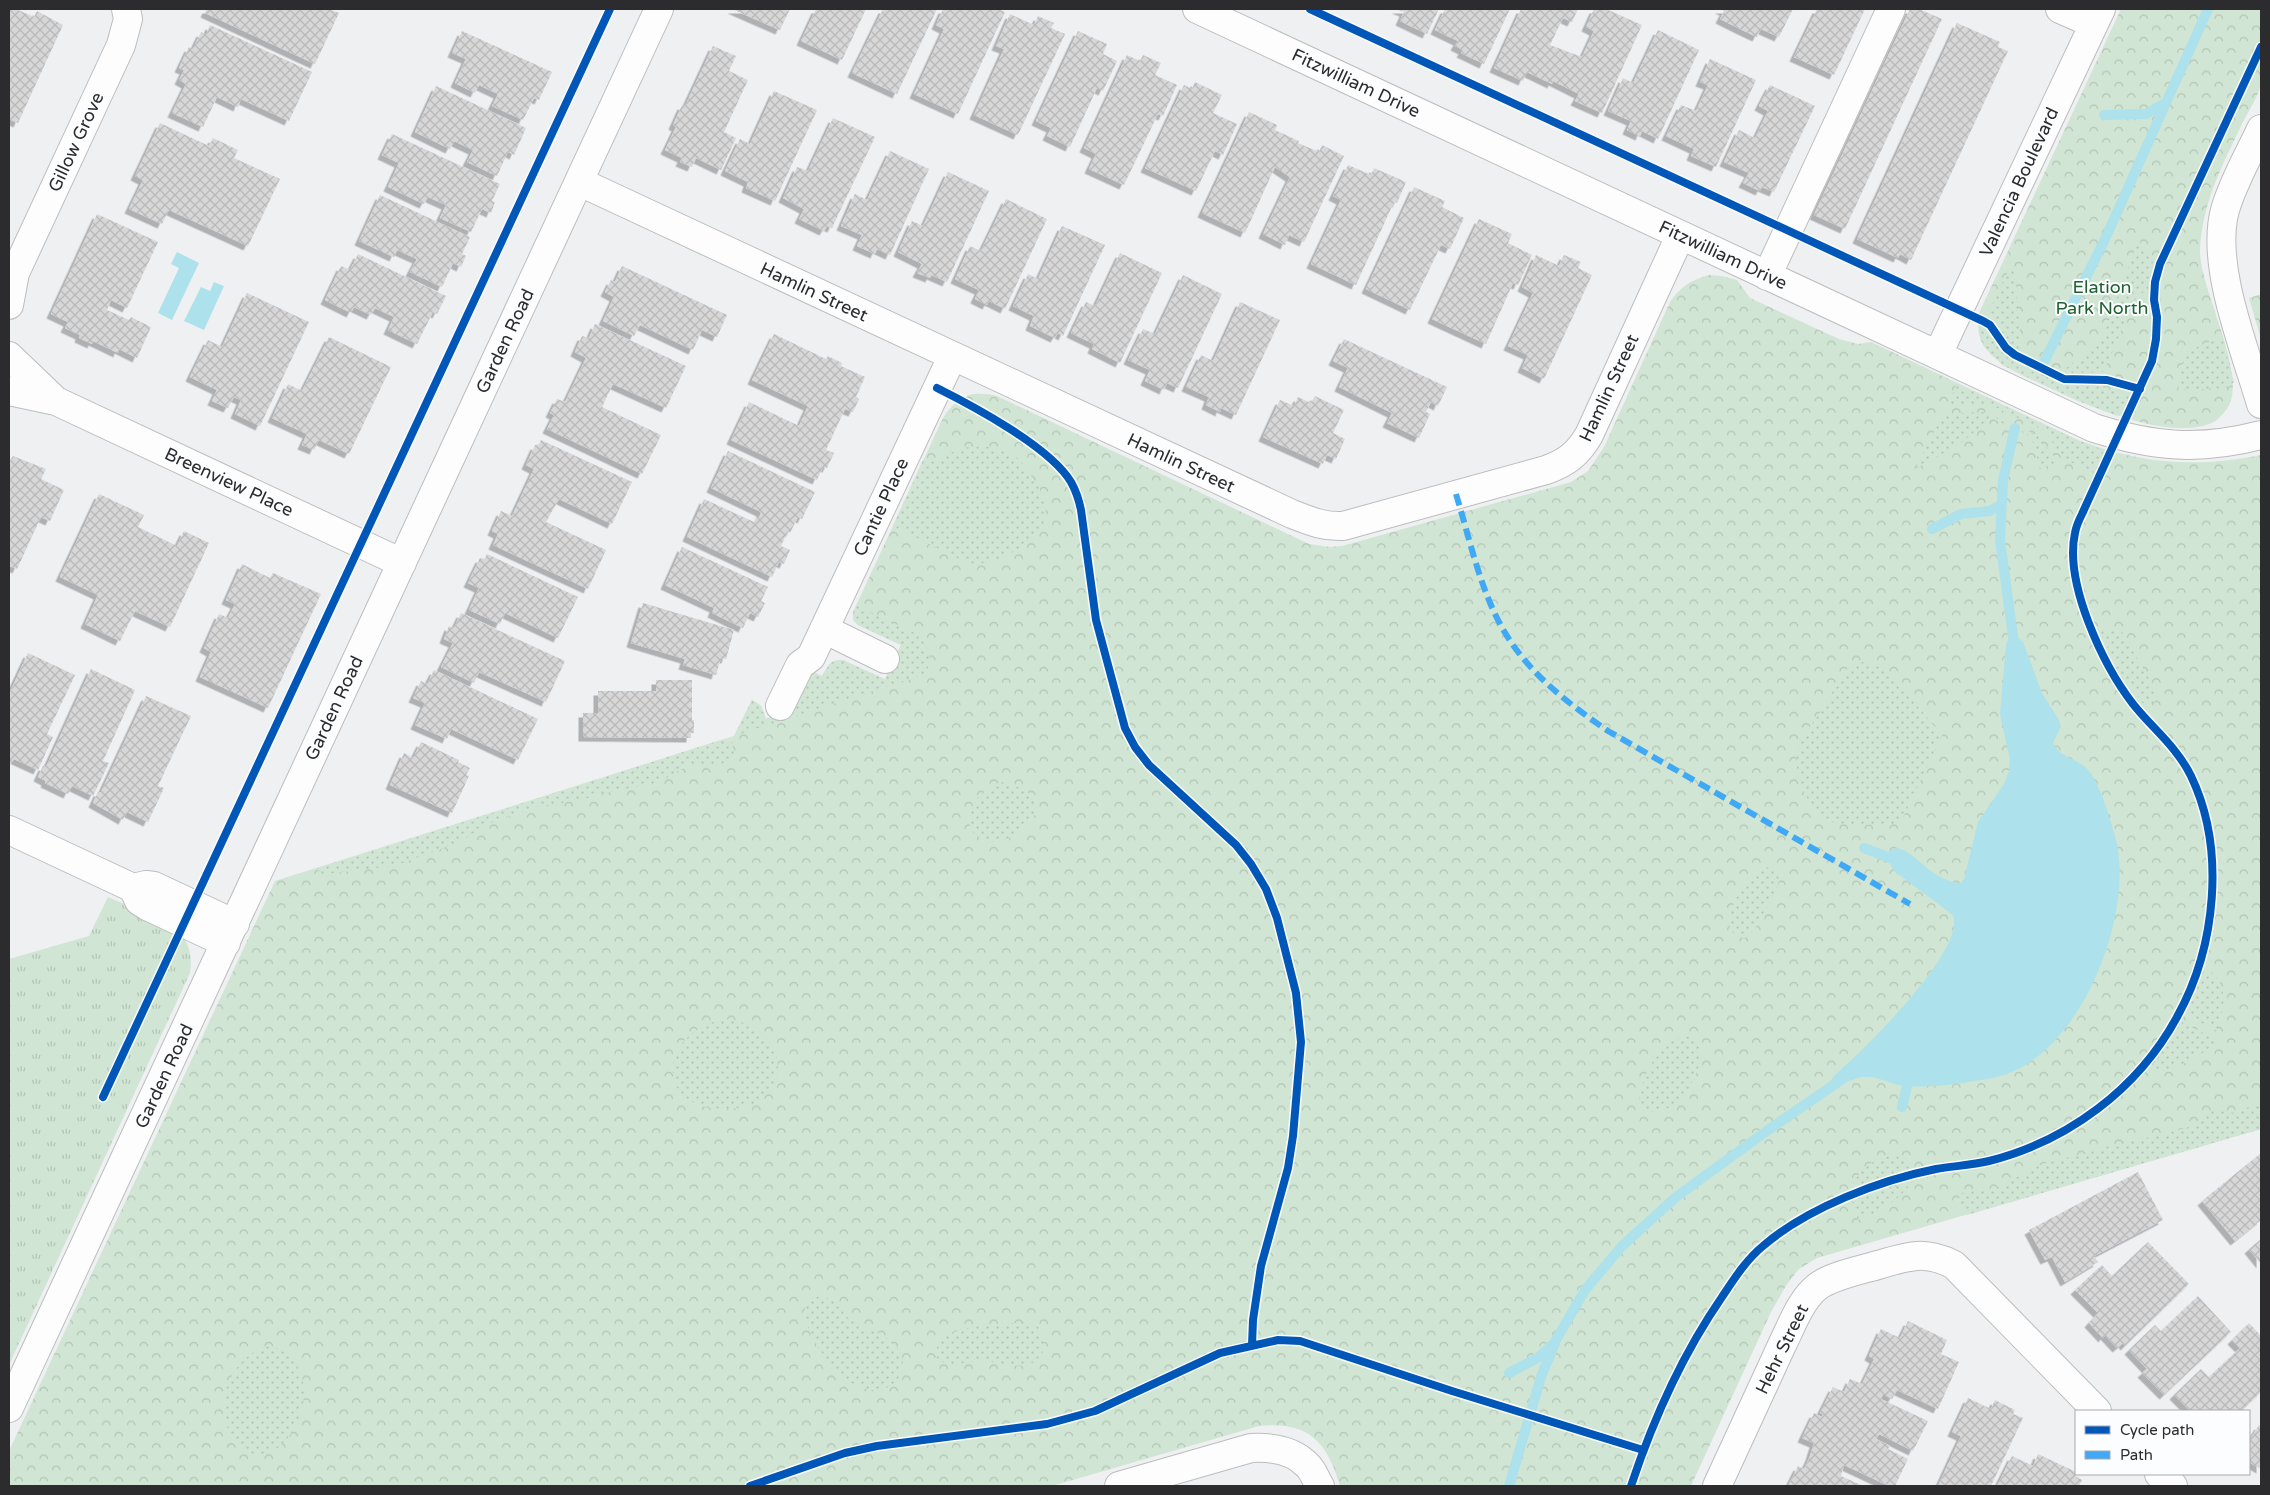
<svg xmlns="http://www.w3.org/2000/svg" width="2270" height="1495" viewBox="0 0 2270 1495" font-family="'Varela Round',sans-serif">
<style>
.grass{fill:url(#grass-tufts)}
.park{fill:url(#park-crowns)}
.garden{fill:url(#garden-dots)}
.water{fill:#ade1ec}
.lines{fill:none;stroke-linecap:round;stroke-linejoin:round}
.stream{stroke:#ade1ec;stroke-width:10}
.building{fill:url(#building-cross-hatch);filter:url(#shadow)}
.minor-casing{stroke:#bcbdbe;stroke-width:30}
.minor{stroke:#fdfdfd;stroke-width:28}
.quiet{stroke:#3fa9f5;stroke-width:6;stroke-dasharray:12 6;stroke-linecap:butt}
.cycleway-casing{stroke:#fcfdff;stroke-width:11}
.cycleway{stroke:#0057b8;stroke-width:8}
.labels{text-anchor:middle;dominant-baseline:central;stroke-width:4;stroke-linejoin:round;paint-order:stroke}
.street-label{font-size:18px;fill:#2c2c2e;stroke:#fcfdff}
.park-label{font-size:18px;fill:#1e612e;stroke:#fcfdff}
</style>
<defs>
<pattern id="grass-tufts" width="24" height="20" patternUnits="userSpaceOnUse" patternTransform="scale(1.25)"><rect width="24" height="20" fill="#d0e5d3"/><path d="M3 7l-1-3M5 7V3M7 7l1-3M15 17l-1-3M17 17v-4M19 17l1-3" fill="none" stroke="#b3c5b5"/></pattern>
<pattern id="park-crowns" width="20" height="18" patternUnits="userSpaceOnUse" patternTransform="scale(1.25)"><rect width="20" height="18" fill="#d0e5d3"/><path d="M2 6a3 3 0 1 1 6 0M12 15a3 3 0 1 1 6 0" fill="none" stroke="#b3c5b5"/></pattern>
<pattern id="garden-dots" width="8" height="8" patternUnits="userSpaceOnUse" patternTransform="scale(1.25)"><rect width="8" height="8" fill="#d0e5d3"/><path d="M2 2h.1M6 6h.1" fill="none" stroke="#b3c5b5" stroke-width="1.8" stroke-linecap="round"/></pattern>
<pattern id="building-cross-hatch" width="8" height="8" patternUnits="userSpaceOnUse" patternTransform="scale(1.25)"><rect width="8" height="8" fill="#d7d7d8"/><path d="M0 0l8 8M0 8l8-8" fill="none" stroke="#b9b9ba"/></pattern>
<filter id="shadow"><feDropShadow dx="-4.5" dy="4.5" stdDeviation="0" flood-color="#0004"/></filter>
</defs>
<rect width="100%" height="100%" fill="#eff0f2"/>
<path class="grass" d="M108,897C132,908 162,917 181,936C191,945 192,961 190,973L9,1365V959L89,936Z"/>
<path class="park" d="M2121,9H2261C2261,26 2261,44 2261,62C2261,69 2263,78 2261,84C2258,97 2249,110 2243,122C2223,164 2202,203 2200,250C2199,289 2251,380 2226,410C2222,415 2216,422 2209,424C2165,440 2090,406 2050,388C2027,377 2003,369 1986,349C1978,340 1977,325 1979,313Z
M1709,275L1722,276L1737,280L1750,298L1839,339L1858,344L1871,342L2080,441C2143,464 2196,468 2261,455V1129L1817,1258L1799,1269L1787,1284L1771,1312L1691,1486H1340C1327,1441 1308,1421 1259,1426L1052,1486H9V1451L275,881L734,736L752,700L761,706L766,719L789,711L809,670L822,676C828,666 830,659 843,660L885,680L901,645L858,625L853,620V612L943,418C958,395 971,390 997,396L1309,544L1330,547L1342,546L1571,482L1588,471L1604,447L1670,302C1680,287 1691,280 1709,275Z
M2261,294V339L2249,298Z"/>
<path class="garden" d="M2139,238L2143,252L2153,261L2147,291L2136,295L2104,372L2069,373L2062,371L2101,342Z
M2014,264L2022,352C2007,344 2001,327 1987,315L2010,267Z
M1986,330L2004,355L2029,370L2061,384L2099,386L2129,396L2124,409L2117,416L2078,401L2002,365L1985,347L1979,331Z
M2222,337L2234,382L2227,388L2178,390C2182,350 2186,351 2222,337Z
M1957,384L2080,441L2101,449L2103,454L2094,473L2066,460L2043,430L1989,404L1947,405Z
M1984,412L2037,435L2059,463L2040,468L2031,436L1991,418L1956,447L1915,469L1943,414Z
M983,446C993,448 1006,449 1015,456C1022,461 1028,470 1032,477C1056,510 1047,536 1011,553C995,561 984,565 967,563L893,526L923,460L932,462L961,448Z
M856,605L917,634C928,645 936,662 923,675L734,736L752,700L761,706L766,719L789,711L809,670L822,676C828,666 830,659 843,660L885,679L901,645L858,625L853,620Z
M2114,627L2122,632L2158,694L2154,702L2146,707L2124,680L2100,632Z
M1863,662L1886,669L1942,735L1900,824C1887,824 1841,826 1832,822C1804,808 1787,765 1803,737C1810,725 1820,714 1827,702C1837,686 1841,665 1863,662Z
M724,739L732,742L734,753L729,762L714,765H689L661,781L652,784L605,793L581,800L536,807L485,825L460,842L394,866L326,874L316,869Z
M1001,782C1083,799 1000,862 975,835C958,815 981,788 1001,782Z
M1765,867C1789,871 1776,889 1769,903C1762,916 1758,929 1745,938C1709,935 1744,874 1765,867Z
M2205,968C2230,981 2225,1009 2217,1031L2186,1015Z
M722,1019C794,1022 797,1109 727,1109C716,1109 704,1108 694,1103C670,1092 666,1061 683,1042C694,1030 708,1023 722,1019Z
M2182,1022L2217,1040C2206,1054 2167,1077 2150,1069Z
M1693,1036L1700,1041C1705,1064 1688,1100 1666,1109C1659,1112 1652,1112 1646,1112C1628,1098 1655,1051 1670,1042C1677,1038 1686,1037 1693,1036Z
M2261,1101V1129L1967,1215L1958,1202L1961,1193L1997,1188L2037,1166L2056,1160L2084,1154L2127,1140L2152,1137L2189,1127L2213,1110L2236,1113Z
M1892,1156L1906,1158L1913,1167L1852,1187C1860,1167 1872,1160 1892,1156Z
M1913,1181C1900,1199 1880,1213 1858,1220L1852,1201Z
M819,1296C842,1299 838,1312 854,1322C862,1328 873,1330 882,1335C938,1366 869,1439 814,1340C808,1329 801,1313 807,1301Z
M1026,1322L1038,1327C1043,1336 1048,1344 1041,1355C1027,1376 996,1359 976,1361C962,1362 947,1369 936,1357C933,1321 1004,1325 1026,1322Z
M272,1346C341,1372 283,1484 241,1447C231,1438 226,1428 224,1414C221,1384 241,1350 272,1346Z"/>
<path class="water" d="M177,252L199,263L172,320L158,313L179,268L171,264Z
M214,282L224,286L204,330L184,321L201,287L210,291Z
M2013,638H2018L2023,642L2042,693L2059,720L2060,728L2053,743C2059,758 2078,758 2088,770C2100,784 2110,818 2115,836C2136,911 2083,1047 2007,1074C1987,1081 1926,1089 1906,1086C1891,1085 1877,1075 1862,1077C1850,1079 1841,1087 1829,1087L1830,1082L1834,1076C1861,1052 1966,952 1953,915L1894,871L1887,858C1893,832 1922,865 1931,871C1940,877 1950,883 1961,883L1964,879L1978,822L2004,784L2009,771L2010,760L2000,714L2006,645L2008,640Z"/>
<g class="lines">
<path class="stream" d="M2104,115L2146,114L2165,103
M2044,362L2106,237L2208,9
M2015,428L2003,480L2000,540L2015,651
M1932,529L1961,514L1990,511L2002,504
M1864,848L1900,862
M1902,1107L1910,1074
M1509,1373L1539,1357L1552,1345
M1509,1486L1541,1377L1557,1338L1585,1290L1622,1246L1676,1197L1768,1130L1841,1080"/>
</g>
<path class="building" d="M9,9H16L34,17L37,11L63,25L18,123L9,119Z
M207,9H329L339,13L315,64L205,13Z
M732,9H790L780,30Z
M816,9H866L842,60L801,41Z
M883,9H937L897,94L852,73Z
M943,9H998L1005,12L958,114L914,94L944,29L936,25Z
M1396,9H1439L1427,34L1400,21L1404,12Z
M1445,9H1510L1484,64L1461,53L1463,50L1455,46L1458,41L1435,30Z
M1521,9H1578L1572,22L1563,18L1550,45L1582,57L1594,31L1586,27L1594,9H1606L1642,25L1602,113L1575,101L1579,94L1553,81L1552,84L1527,72L1523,81L1494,68Z
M1719,9H1793L1779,37L1761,29L1757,37L1740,29L1720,19L1724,11Z
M1817,9H1865L1834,75L1794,57Z
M1910,9H1919L1942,19L1845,229L1814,215Z
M1010,14L1034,25L1038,16L1054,23L1051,28L1065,34L1018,135L974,115L1004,49L996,46Z
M1957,23L2000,42L1998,47L2008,51L1911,260L1900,254L1898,258L1857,239Z
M210,25L312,72L289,121L241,99L238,107L217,97L203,127L172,113L186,84L179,80L184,70L179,68L189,47L193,49L201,32L206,35Z
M1658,30L1699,50L1658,139L1642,131L1640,136L1627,130L1631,121L1608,111L1623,78L1633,83Z
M462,31L552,72L539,100L534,98L523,120L492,106L498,94L479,85L475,93L455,83L466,59L452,53Z
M1078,31L1107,44L1103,54L1117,61L1103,91L1097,88L1070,147L1047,136L1051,128L1036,121Z
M713,46L736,56L729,71L748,80L724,132L736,138L721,170L696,158L692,167L680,162L682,158L665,150L676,127L673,125L682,105L685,106Z
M1127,55L1140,61L1143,55L1161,63L1155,75L1177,85L1163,116L1158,114L1124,185L1089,169L1096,154L1084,148Z
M1710,59L1756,80L1716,167L1691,156L1694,149L1666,136L1681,105L1696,111L1708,85L1700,82Z
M1195,82L1222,95L1213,113L1237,124L1223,155L1215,151L1196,191L1145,168L1184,85L1192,89Z
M1770,85L1815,106L1774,192L1762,187L1760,191L1743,183L1749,173L1724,162L1739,130L1755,138L1768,111L1759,106Z
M436,86L526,128L514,155L508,152L497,176L467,162L473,150L454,141L450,149L415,132Z
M774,91L817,110L775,201L746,188L748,182L725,171L740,139L750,144Z
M1249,112L1277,125L1275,130L1299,141L1298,143L1319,152L1322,145L1344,156L1304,242L1289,235L1285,245L1263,234L1290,177L1275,167L1245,233L1202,213Z
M833,118L875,137L832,228L827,226L824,231L799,219L804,209L783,198L797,167L808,171Z
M160,123L209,146L213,138L238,150L234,158L280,179L248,246L169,210L162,224L129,209L143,180L135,176Z
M392,134L500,184L492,201L495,202L491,213L482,209L471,232L440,218L446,205L428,197L424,204L388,187L399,163L382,155Z
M890,151L929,169L890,255L877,249L875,254L857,246L862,235L841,226L855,194L867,200Z
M1348,165L1371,175L1374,168L1406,182L1397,203L1394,202L1356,285L1311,264L1341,200L1333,196Z
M948,172L989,191L947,282L931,275L930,278L917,273L922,264L898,252L912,221L923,226Z
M1414,187L1445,201L1442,207L1464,218L1450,249L1441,245L1410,310L1366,289Z
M380,195L470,237L462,254L466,256L461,267L453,263L442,287L410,272L417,259L397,250L394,257L359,241Z
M1006,199L1047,219L1005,309L989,301L987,305L975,299L979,290L955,279L970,246L981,251Z
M97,214L158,242L127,308L111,300L107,310L129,320L131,317L151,327L137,358L119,349L118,353L93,341L92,344L79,338L80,335L65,328L68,322L51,314Z
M1479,219L1512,234L1508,243L1532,255L1518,285L1513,283L1486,344L1432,319Z
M1062,226L1105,245L1063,336L1058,333L1055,338L1030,326L1034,316L1013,306L1028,274L1038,279Z
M1120,253L1162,273L1120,363L1092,349L1094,344L1071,333L1086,302L1095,306Z
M358,254L446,296L437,314L433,312L417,344L388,330L394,317L375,308L371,315L354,307L351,313L325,300L341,266L350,270Z
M1536,255L1559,266L1564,255L1581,262L1578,268L1592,275L1544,379L1522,368L1528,355L1508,346L1533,293L1522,287Z
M622,266L727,315L717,337L702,330L693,350L640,325L634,336L603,321L614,297L605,292L611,280L615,282Z
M1183,275L1222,294L1178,388L1167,383L1164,390L1145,381L1150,370L1128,360L1143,329L1155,334Z
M247,293L309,322L260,426L235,414L241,400L234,397L228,408L212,401L217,390L190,377L208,340L222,347Z
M1240,302L1280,320L1236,415L1221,408L1220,412L1206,405L1209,397L1186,387L1201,355L1213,361Z
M595,324L686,366L666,408L613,384L602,407L661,435L642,474L547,429L554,415L550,413L557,399L565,402L586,358L575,352L582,336L589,338Z
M774,334L826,359L828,356L842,363L841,366L865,377L856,397L859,399L853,412L845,409L826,450L834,453L827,468L823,467L817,480L731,440L749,402L799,426L808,406L752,380Z
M329,337L391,367L349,454L319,440L314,450L302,445L307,434L272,418L288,384L302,391Z
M1344,339L1447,387L1438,406L1431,402L1426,412L1430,414L1419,438L1387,423L1392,413L1339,387L1348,368L1333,361Z
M1315,396L1344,410L1333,433L1345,439L1336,459L1327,455L1323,464L1263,437L1280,400L1294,406L1298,397L1311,403Z
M541,440L632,482L612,524L559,499L546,522L606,550L588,589L493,545L498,534L492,531L501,511L512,516L534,469L526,465L535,445L538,446Z
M728,451L815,492L802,519L798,517L790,533L788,531L781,546L790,550L784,564L779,562L772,577L687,537L704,499L754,522L757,517L759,518L761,512L711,488Z
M13,456L46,469L41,479L64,490L50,521L41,517L17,569L9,566V462Z
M99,494L144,515L138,527L177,546L184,531L209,543L170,627L135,611L120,641L85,624L98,595L60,577Z
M682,547L768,587L761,601L765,603L758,617L750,613L743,628L712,613L714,608L665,585Z
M487,554L578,597L558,638L505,613L500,624L469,610L479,588L468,583L480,558L484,560Z
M242,564L270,578L273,573L321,594L268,708L200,677L211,652L204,648L219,614L228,618L235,604L226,600Z
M643,603L734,630L726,659L721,658L716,675L683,665L685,659L631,643Z
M461,613L565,661L546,702L479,672L474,683L441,667L453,643L444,639L449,626L454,628Z
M28,653L75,675L47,734L53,737L38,770L14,759L9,766V694Z
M91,669L135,690L103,761L109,763L93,796L72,786L68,794L45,783L46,781L38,777L43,766L46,767Z
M434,670L538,719L518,760L451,729L447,739L415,725L425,703L413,698L421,681L427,684Z
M656,680H692V720H694V733H691V738L583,737V713H598V691H656Z
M146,696L191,716L158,786L164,788L148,822L127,812L123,820L93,803L98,792H101Z
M421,742L459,760L458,762L470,768L466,775L469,776L452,813L390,785L404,753L413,758Z
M2261,1153V1220L2235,1241L2202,1201Z
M2138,1172L2163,1220L2094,1256L2098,1262L2065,1282L2052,1257L2045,1260L2029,1230Z
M2261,1239V1264L2249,1249Z
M2148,1242L2189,1284L2125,1346L2123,1343L2117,1348L2105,1335L2103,1338L2089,1323L2098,1313L2075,1290L2102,1265L2112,1276Z
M2198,1296L2231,1332L2164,1395L2142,1373L2147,1369L2129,1350L2155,1325L2161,1331Z
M1908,1321L1947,1340L1941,1354L1959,1362L1938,1409L1897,1390L1892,1399L1883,1394L1881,1399L1928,1421L1913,1451L1879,1434L1876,1439L1890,1446L1888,1449L1908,1459L1895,1486H1889L1844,1465L1841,1476L1863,1486H1788L1798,1466L1804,1469L1810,1456L1814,1443L1802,1438L1814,1413L1822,1417L1823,1414L1820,1413L1833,1387L1844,1392L1850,1379L1862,1384L1874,1359L1869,1356L1881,1329L1900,1338Z
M2249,1323L2261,1336V1392L2241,1411H2190L2174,1395L2201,1369L2209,1377L2240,1348L2232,1340Z
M1968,1398L1991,1409L1995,1400L2015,1410L2013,1414L2023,1418L1991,1486H1938L1961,1436L1952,1432Z
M2259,1425L2261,1426V1469L2249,1462V1441Z
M2038,1454L2076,1472L2075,1476L2082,1480L2079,1486H1997L2012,1456L2033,1466Z"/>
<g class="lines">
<defs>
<path id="minor" d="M1197,9L2094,428C2154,447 2199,451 2261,435
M2060,9L2094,24
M2261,129C2249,155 2233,182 2225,210C2210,265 2245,349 2261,404
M580,182L1292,514C1310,521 1324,527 1343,526L1546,470C1566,463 1578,454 1589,435L1680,236
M1767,276L1891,9
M9,305L15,273L121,45L128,19L126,9
M1938,354L2101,9
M9,356L55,400
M9,391L56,401L402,563
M824,629L885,659
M780,706L800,665L811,657L952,357
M9,830L133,888L139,901L147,906L226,943
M133,888L146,885L154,886L235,924
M9,1408L659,9
M2159,1474L2173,1486
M1119,1486L1251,1448C1271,1447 1293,1450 1307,1465C1313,1470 1316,1480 1320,1486
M1717,1486C1739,1439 1760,1392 1782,1345C1792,1325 1800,1301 1817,1287C1831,1276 1861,1270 1878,1265C1908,1256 1925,1250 1954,1265L2097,1411"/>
</defs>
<use href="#minor" class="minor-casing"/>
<use href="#minor" class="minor"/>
<path class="quiet" d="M1456,494C1470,540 1480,590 1504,631C1529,674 1569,704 1608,731L1910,904"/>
<defs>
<path id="cycleway" d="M1310,9L1983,321L1990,325L2006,348L2015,355L2064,379L2107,380L2140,389
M937,388C973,406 1050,447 1071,482C1076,491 1079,500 1081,510L1096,620L1125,728L1135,747L1149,765L1236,845L1251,864L1266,889L1277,918L1296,993L1301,1042L1293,1136L1288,1168L1261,1266L1253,1320L1252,1345
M103,1097L610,9
M750,1486L845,1453L877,1446L1047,1424L1095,1411L1220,1353L1278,1340L1300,1341L1452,1391L1643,1450
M1631,1486C1653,1420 1682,1355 1722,1297C1734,1279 1746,1260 1763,1246C1807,1208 1880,1180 1936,1169C1954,1166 1972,1165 1989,1161C2068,1141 2138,1089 2177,1017C2216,947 2226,849 2191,776C2177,747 2152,728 2133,704C2103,665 2064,583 2075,533C2076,527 2079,520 2082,514L2152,361L2156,339L2157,317L2154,300L2155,282L2160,264L2261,47"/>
</defs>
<use href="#cycleway" class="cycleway-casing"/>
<use href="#cycleway" class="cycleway"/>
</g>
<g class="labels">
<g class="street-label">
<text transform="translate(1356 83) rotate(25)">Fitzwilliam Drive</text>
<text transform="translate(76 142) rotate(-65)">Gillow Grove</text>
<text transform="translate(2019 182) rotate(-65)">Valencia Boulevard</text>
<text transform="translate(1723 255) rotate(25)">Fitzwilliam Drive</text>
<text transform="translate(814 292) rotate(25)">Hamlin Street</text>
<text transform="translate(505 341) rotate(-65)">Garden Road</text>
<text transform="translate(1609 388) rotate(-65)">Hamlin Street</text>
<text transform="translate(1181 463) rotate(25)">Hamlin Street</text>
<text transform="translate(229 482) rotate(25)">Breenview Place</text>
<text transform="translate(881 507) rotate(-65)">Cantie Place</text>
<text transform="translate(334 708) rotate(-65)">Garden Road</text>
<text transform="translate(164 1076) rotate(-65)">Garden Road</text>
<text transform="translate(1782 1349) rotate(-64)">Hehr Street</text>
</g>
<g class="park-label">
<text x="2102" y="287">Elation<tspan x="2102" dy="21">Park North</tspan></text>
</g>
</g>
<rect width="2270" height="1495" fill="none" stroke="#2c2c2e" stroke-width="20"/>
<rect x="2075" y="1410" width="175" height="65" fill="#fcfdff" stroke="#a9a9ab"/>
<rect x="2085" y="1426" width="25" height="8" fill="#0057b8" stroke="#a9a9ab"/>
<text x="2120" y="1435" font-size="15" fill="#2c2c2e">Cycle path</text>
<rect x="2085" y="1451" width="25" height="8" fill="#3fa9f5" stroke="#a9a9ab"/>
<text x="2120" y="1460" font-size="15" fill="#2c2c2e">Path</text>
</svg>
